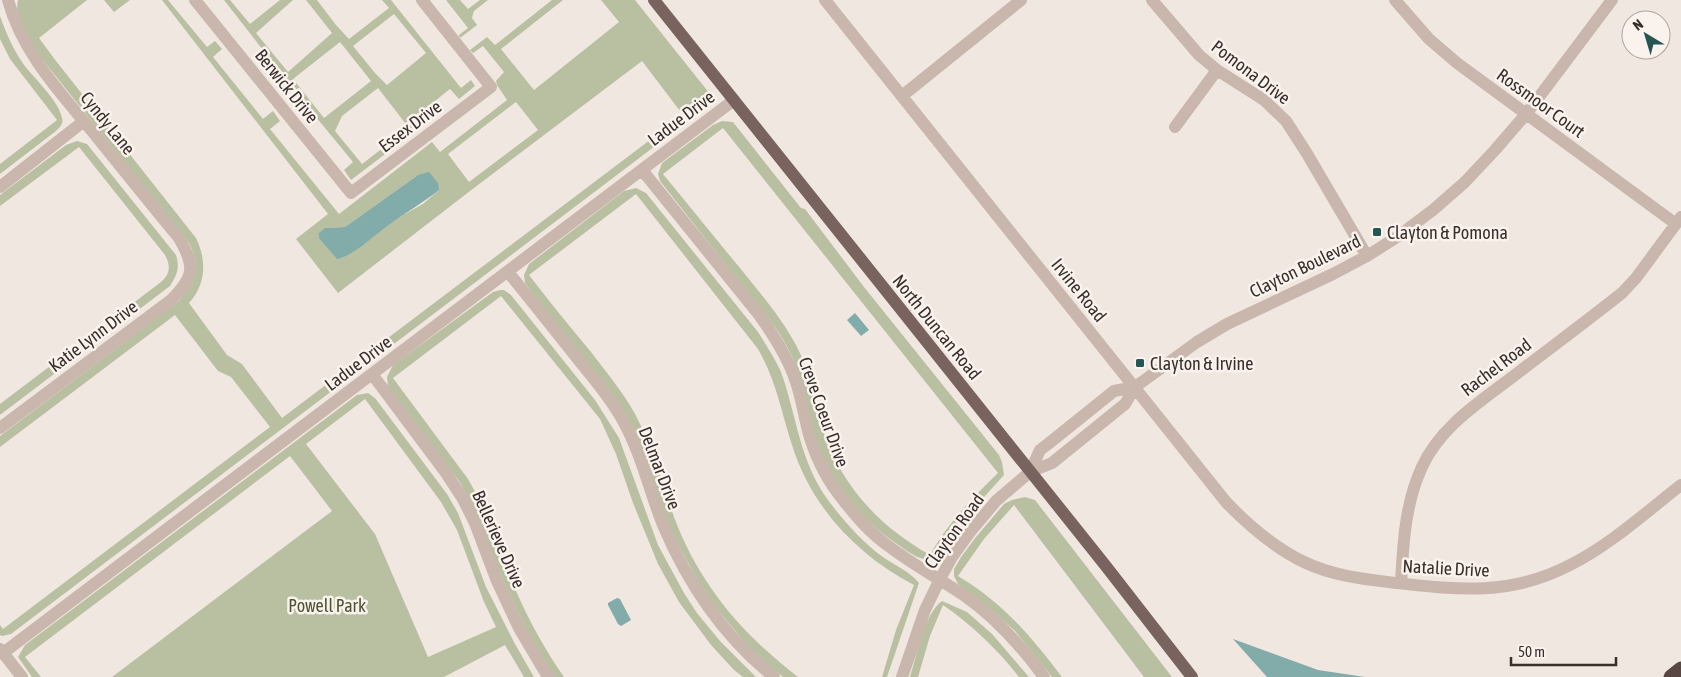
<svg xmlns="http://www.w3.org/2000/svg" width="1681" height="677" viewBox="0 0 1681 677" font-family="'Asap Condensed',sans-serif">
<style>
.green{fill:#b9c0a1;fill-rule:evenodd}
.water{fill:#82aca9}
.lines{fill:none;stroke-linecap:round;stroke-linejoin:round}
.minor{stroke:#c9b6ad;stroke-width:12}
.major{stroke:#78635e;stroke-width:12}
.highway{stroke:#584743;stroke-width:15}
.poi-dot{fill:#245654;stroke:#f9f2ed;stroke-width:2}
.labels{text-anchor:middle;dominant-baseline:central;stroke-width:5;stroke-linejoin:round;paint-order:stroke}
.street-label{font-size:18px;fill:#382e2b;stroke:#f9f2ed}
.poi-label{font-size:18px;fill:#382e2b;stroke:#f9f2ed;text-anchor:start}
.park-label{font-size:18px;fill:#4c5431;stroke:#f9f2ed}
</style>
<rect width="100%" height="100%" fill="#f1e7e1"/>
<path class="green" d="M18,0H87L39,38L56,61L196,238C207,260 206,285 189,303L227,355L242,364L282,418L683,115L642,61L470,191L338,293L296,239L328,214L162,0H168L207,47L215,41L222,49L213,57L263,119L273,111L280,121L270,129L339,214L432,142L440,152L507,100L497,85L496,81L504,72L483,46L473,53L470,50L487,37L495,45L552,0H563L501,49L534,90L619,22L601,0H635L710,94L708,105L700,112L11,634L2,636L0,635V625L3,629L270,427L231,377L218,371L175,315L0,447V436L180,300C194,276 202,270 189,243L42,59C30,42 13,21 18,0ZM516,102L538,130L469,182L448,154ZM418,175L439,190L423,204L401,216L380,230L325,228L345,227Z
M104,0H130L114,12Z
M224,0H230L250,24L280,0H293L256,33L288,72L332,33L306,0H317L336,25L349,39L389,8L382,0H391L461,88L471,80L475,86L459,99L450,89L415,117L422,126L351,180L344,170L353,162L283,77L274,83L268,76L277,68ZM394,14L426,53L387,85L375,73L353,46ZM340,42L371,81L324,118L293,79ZM378,88L409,128L362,164L335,131L342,116Z
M446,0H460L468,9L480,0H488L474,11L472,18L477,25L460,38L459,35L468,28Z
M0,16C6,33 13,49 24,65C35,79 59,101 62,118C64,124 60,127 56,131L0,174V164L57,120L10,59L0,39Z
M722,121L733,122L801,208L805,209L864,287L999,455L1002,462L1004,475L955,529L937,556L931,560C917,560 906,550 894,542C863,521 838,490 822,456C810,430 808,401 799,375C794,358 785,342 775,327L660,181L658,174L662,163L713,125ZM723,128L998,473C973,497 947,524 930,555C877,525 840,484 821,425C812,398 810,371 796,345C781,317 760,293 740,268C714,237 689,205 663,174Z
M77,141L87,144L176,255C180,268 177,275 170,286L0,415V404L161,282C170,274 171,266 165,255L79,147L0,206V195L66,145Z
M636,188L646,193L758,332C766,345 775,358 781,372C797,416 799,460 828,500C841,518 864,544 883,557C896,566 909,571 919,583L887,677H882L896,630L914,585C858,556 811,507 792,445C781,411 776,380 758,349L636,194L529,275C549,301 570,327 591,352C606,372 623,392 635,414C652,446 662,483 674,517C699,584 742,634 798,677H783L766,663L746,644L706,596L671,531L635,432L525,283L524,275L529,264L624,191Z
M500,290H504L511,295L595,400L619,438L658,545L684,593L697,613L720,641L756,677H743L734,670L711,645L679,602L658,564L633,503L616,454L600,419L501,296L393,378L468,479C475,492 482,504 488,517C494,530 497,544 502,557C518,599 538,640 564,677H554L532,642L503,580L471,502L459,481L388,387L387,377L393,365L493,292Z
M368,393L375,398L447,494L458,513L486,587L515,644L534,677H524L505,645L444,677H112L332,511L290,456L25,657L41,677H32L18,657L25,645L357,395ZM365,399L441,502L457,530L484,602L496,627L428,657L375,534L306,444Z
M1025,497L1035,500L1172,677H1144L1014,505L984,539L958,576C1003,603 1030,635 1062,677H1052L1015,631L992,610L958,584L954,576V569L961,557L976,537L1004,504L1012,500Z
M942,601L967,612L992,634L1029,677H1019C997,649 972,625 943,605L930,636L918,677H910C917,655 924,614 942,601Z"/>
<path class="water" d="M429,172L438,183L439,190C423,203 406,212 390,224C374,235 355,255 337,259L319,238V233L325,228L345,227L418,175Z
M855,313L869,330L861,336L847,320Z
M617,598L620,599L631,620L621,626L618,624L608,605V603Z
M1233,639L1318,670L1365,677H1267Z"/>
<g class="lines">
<path class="minor" d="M195,0L351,193L491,87L422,0
M825,0L1226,502C1249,526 1273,547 1304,562C1333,576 1364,579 1396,583C1459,590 1511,596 1570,565C1610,545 1645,513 1681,485
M1152,0L1199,55L1217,70L1264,100L1286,121L1306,152L1367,256
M1395,0L1429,39L1457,63L1676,224
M902,96L1021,0
M1175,127L1217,70
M642,170L760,316C774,336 787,356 795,379C802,398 804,418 810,438C817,460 829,483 844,501C854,514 864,526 877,537C904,560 935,576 965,596C995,617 1022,647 1044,677
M0,187L84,121
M508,272C531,300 554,329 577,358C593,378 610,397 622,419C641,452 649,490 663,525C688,584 724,637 774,677
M372,374L446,473L463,499L475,523L497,581L519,628L548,677
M0,428L171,300C194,277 196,267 179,238C150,203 121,167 92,131C59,91 22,52 8,0
M1030,472L1040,450L1048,444L1114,391L1135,387
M1401,583C1403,545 1405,503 1422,467C1441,425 1483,400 1519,372C1553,346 1588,320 1622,293L1636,278L1681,217
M0,649L22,677
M3,653L734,100
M902,677L925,610L939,581L952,557L970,532L996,501L1030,472L1052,463L1125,404L1135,387L1197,342L1227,324L1333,274L1367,256L1397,237L1433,210L1465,182L1495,150L1527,113L1612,0"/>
<path class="major" d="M654,0L1105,565L1192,677"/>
<path class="highway" d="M1671,677L1681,669"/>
</g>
<g class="poi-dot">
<rect x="1372" y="227" width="10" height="10" rx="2.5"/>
<rect x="1135" y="358" width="10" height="10" rx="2.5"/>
</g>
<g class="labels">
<g class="street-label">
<text transform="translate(1251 72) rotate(37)">Pomona Drive</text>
<text transform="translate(287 86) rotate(51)">Berwick Drive</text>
<text transform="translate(1541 103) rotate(36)">Rossmoor Court</text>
<text transform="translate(681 118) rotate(-37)">Ladue Drive</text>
<text transform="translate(108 123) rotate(51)">Cyndy Lane</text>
<text transform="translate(410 126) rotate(-37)">Essex Drive</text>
<text transform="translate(1305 266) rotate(-26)">Clayton Boulevard</text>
<text transform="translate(1079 290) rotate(51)">Irvine Road</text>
<text transform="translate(937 327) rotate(51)">North Duncan Road</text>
<text transform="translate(93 336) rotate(-37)">Katie Lynn Drive</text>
<text transform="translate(358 363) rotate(-37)">Ladue Drive</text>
<text transform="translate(1496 367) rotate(-37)">Rachel Road</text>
<text transform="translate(824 412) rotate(70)">Creve Coeur Drive</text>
<text transform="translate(660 468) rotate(69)">Delmar Drive</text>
<text transform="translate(954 531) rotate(-54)">Clayton Road</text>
<text transform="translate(499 539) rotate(66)">Bellerieve Drive</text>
<text transform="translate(1446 568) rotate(3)">Natalie Drive</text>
</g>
<g class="poi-label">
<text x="1387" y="232">Clayton &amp; Pomona</text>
<text x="1150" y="363">Clayton &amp; Irvine</text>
</g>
<g class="park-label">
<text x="327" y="605">Powell Park</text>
</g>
</g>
<g transform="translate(1646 35) rotate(322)"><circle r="24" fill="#f9f2ed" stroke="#aca49f"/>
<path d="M0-4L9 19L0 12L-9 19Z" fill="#245654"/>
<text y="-8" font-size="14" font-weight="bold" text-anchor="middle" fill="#382e2b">N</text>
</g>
<path d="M1511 657v8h105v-8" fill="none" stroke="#382e2b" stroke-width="2.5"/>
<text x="1518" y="657" font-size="15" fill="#382e2b" stroke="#f9f2ed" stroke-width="4" paint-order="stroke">50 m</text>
</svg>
